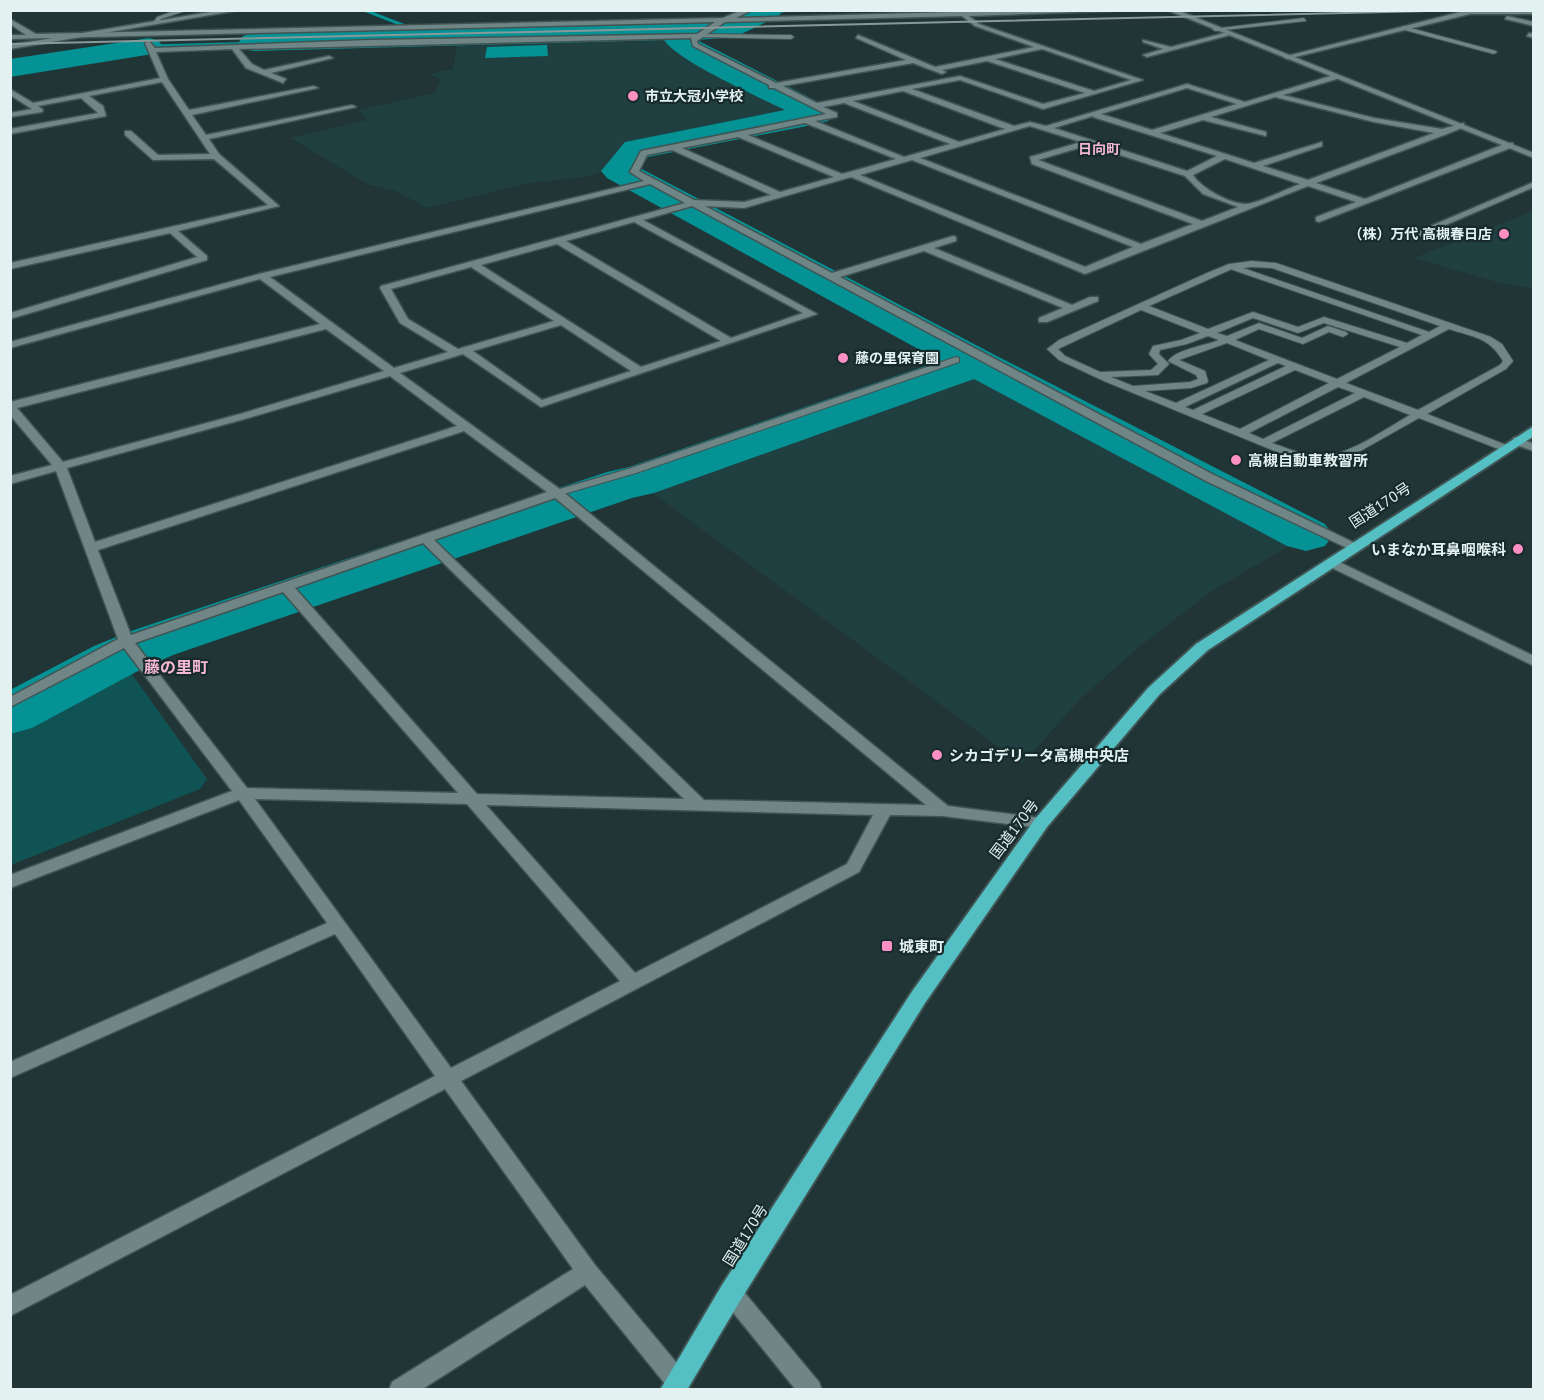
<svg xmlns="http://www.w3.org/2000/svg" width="1544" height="1400" viewBox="0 0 1544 1400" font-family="'PT Sans','Noto Sans JP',sans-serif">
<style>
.built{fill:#203f40}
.green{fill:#0f5355}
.water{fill:#049295}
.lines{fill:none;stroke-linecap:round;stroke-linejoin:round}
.stream{fill:#049295;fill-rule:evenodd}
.river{fill:#049295;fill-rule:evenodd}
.service-casing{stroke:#415454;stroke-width:2}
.minor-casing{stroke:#415454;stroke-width:3}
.tertiary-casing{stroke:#415454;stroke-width:3}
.trunk-casing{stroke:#415454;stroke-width:4}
.service{fill:#6f8586;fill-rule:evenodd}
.minor{fill:#6f8586;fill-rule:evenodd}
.tertiary{fill:#6f8586;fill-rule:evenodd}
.trunk{fill:#54c0c3;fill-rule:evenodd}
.rail{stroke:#89999a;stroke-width:2}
.poi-dot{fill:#fc8fc3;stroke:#172b2c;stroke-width:2}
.labels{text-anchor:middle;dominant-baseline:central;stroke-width:4.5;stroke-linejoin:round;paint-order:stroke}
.far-poi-label{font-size:14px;font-weight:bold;fill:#e4f1f1;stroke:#172b2c;text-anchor:start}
.far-neighbourhood-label{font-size:14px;font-weight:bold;fill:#f6b8d3;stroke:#172b2c}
.poi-label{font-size:15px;font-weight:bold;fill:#e4f1f1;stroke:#172b2c;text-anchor:start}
.street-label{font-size:15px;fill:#e4f1f1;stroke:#172b2c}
.neighbourhood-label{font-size:16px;font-weight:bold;fill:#f6b8d3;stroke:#172b2c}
</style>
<rect width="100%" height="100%" fill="#213536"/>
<path class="built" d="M670,40L804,111L803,114L629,147L613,167L586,177L528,183L427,208L395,191L367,184L291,138L367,120L359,110L434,93L441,80L430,74L453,69L457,44Z
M1533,211V288L1500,283L1414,258Z
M977,370L1303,538L1213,590L1140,646L1080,699L1022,764L640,484Z"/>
<path class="green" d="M124,663L207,779L200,789L11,865V726Z"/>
<path class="water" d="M763,11H790L757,18L736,32L730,33L165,47L11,73V68L145,45L168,44L716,30L740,17Z
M547,45L548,56L485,58L487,47Z"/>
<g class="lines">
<path class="stream" d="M368,10L433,35V36L429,37L360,10Z"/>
<path class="river" d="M746,10H782L779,16L735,37L697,40L828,107L833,114L828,121L817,124L648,157L640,168L993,354L1325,524L1333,535L1325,546L1306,551L1287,546L974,379L654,493L632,498L173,655L136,672L32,728L10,734V690L94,646L131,631L607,472L629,467L940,361L607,178L601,171L625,142L785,110C759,97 679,62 664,40L253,51L243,48L239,42L243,36L253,33L431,27L720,23Z
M149,38L159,41L163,47L159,53L10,77V59Z"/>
<defs>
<path id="service" d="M177,10H188L161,19L158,24L153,23L157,17Z
M1304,18L1306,21L1215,31L1212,29Z
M1403,26L1496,51L1497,52L1494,54L1401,29Z
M700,34L791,35L794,37L791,39L698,37Z
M1252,261L1276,263L1491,337L1502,344L1513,361L1506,369L1427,414L1509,446V450H1501L1419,418L1348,458L1320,463L1282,454L1104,381L1059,360L1047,349L1059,340L1207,273L1229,264ZM1252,267L1272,268L1440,326L1429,332L1243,268ZM1232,269L1233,270L1422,335L1407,343L1324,317L1298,327L1253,312L1208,329L1149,306ZM1141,310L1200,333L1181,340L1153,346L1149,354L1158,364L1151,370L1100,372L1065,356L1058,349ZM1253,318L1298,333L1324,323L1400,347L1337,379L1235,340L1259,329L1303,344L1329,332L1343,337L1348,334L1346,332L1328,326L1302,338L1259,323L1227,336L1217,333ZM1449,329C1473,337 1489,337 1503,361L1500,365L1418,410L1346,383ZM1208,336L1219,340C1204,346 1177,349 1168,361L1196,375L1198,379L1190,382L1133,386L1111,377L1158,375L1169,364L1159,354L1160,350L1187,344ZM1227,343L1269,360L1176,403L1145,391L1191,388L1207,383L1208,381L1205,371L1179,360ZM1278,363L1286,366L1193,410L1185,407ZM1295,370L1329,383L1240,429L1202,414ZM1338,387L1355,393L1263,439L1249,433ZM1364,397L1410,415C1385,429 1350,455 1322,456C1306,457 1287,448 1272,443Z
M956,357L959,358V362L636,473L557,496L551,493L553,491L628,469Z"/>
<path id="minor" d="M742,10H752L736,18L1028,10H1134L969,16L979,24L1143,80L1043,109L960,80L912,89L1014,126L1030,122L1046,126L1187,84L1245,102L1337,74L1340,78L1283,95L1374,118L1442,129L1464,123V127L1447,134L1316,183L1365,199L1507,143H1513V147L1319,222L1316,221V217L1356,202L1308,186L1085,274L851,177L744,208L705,206L832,273L953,236L956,237V241L934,248L1072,305L1090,297H1098V301L1047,322H1039V318L1063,308L924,251L840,277L1214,475L1361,546L1354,550L1349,549L1206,481L692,206L643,220L817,314L541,407L463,354L400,373L561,490L948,806L1041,818L1047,819L1049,823L1047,827L1041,828L943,816L890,815L859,872L461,1081L595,1265L686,1374L690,1382L686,1390H670L585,1285L421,1390H389L392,1382L573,1269L445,1089L10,1316V1295L435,1076L335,934L10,1078V1062L327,923L239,800L10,888V875L232,791L124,648L10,707V697L118,639L56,471L10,484V476L52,465L10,415V402L320,324L260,279L10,348V342L259,274L644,181L630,172L641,151L826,114L774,88H769V85L693,46L691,38L239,49L252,64L264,70L329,56L333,58L271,73L286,79L283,83L246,68L232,49L156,52L168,79L189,110L314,86L318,88L192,115L206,135L352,105L356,107L209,139L219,154L279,206L178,231L207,256V260L10,319V313L197,257L170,233L10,269V263L268,205L214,159L153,160L125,135V131H131L158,155L210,154L162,82L89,96L103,106L106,116L10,134V129L98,113L81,98L38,106L43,110L42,112L10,117V113L32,109L10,95V89L33,103L160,78L145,43L149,41L155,48L371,40L697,34L715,22L10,39V35H26L10,24V19L36,34L723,18ZM962,16L975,26L1034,47L935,67L858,35L856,38L906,60L776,83L698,44L697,41L725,22ZM1042,49L1131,80L1094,91L995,59ZM987,61L1085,93L1043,104L960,76L817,103L783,86L913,63L942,74L946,72L942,70ZM1187,88L1237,104L1152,130L1101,114ZM903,91L1005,129L959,142L853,101ZM1275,97L1374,122L1434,133L1308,180L1263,166L1322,146V142L1254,163L1160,133L1203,120L1266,136V132L1211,117ZM844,103L950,144L904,157L815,121L837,117V113L823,107ZM1093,116V117L1217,156L1187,171L1054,128ZM805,123L896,159L842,174L748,135ZM1030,126L1081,142L1030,157L1032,164L1193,224L1141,244L920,158ZM738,137L834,177L780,192L682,148ZM1089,145L1185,176L1203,194L1238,207L1202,221L1038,160ZM672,150L771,195L744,202L694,200L639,171L647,155ZM1225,159L1300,184C1289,188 1256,204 1246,204C1230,204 1201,188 1193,175ZM912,160L1133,247L1085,267L860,175ZM650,184L685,203L381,286L380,288L400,323L448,352L394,368L270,277ZM634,222L803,313L731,338L566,241ZM557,244L721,341L641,367L481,265ZM471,267L554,321L458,349L408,319L391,289ZM561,325L631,371L542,400L473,351ZM326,329L384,371L240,414L63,462L17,408ZM390,376L457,426L95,542L67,468L248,418ZM464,431L547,492L131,635L98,550ZM555,498L560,502L926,805L704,800L434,540ZM423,543L684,799L477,794L295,588ZM283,592L458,793L247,788L135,643ZM255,799L467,804L620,981L451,1068ZM486,805L873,815L847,864L635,973Z
M1468,10H1534V14H1470L1287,59L1283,57Z
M1507,16L1534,22V26L1505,19Z
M1228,32L1230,35L1147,57L1143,55L1163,49L1143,42V40L1171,47Z
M1529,33L1534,34V38L1527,36Z
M1534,182V187L1413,239L1405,237Z
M1517,437L1534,444V451L1513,444V438Z
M1331,558L1534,656V666L1326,565L1324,562Z
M731,1283L739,1286L819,1382L822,1390H796L723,1300L720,1293L723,1286Z"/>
<path id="tertiary" d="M222,10H240L10,49V45Z
M1167,10H1177L1534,153V158Z"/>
<path id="trunk" d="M1534,426V436L1208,650L1160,694L1047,827L925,1003L740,1301L687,1390H660L722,1285L911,993L1035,819L1148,688L1196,644Z"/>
</defs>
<use href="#service" class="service-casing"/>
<use href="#minor" class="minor-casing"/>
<use href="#tertiary" class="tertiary-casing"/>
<use href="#trunk" class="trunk-casing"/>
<use href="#service" class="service"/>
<use href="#minor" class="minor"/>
<use href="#tertiary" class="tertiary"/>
<use href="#trunk" class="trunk"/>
<path class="rail" d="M10,44L1472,10"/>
</g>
<g class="poi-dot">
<circle cx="633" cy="96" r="6"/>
<circle cx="1504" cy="234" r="6"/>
<circle cx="843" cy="358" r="6"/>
<circle cx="1236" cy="460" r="6"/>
<circle cx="1518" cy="549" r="6"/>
<circle cx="937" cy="755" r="6"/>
<rect x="881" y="940" width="12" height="12" rx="3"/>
</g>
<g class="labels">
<g class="far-poi-label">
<text x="645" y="96">市立大冠小学校</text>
<text x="1492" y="234" text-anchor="end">（株）万代 高槻春日店</text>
<text x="855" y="358">藤の里保育園</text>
</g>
<g class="far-neighbourhood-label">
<text x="1099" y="149">日向町</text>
</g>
<g class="poi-label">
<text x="1248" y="460">高槻自動車教習所</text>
<text x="1506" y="549" text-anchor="end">いまなか耳鼻咽喉科</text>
<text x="949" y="755">シカゴデリータ高槻中央店</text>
<text x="899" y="946">城東町</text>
</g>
<g class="street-label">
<text transform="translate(1380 505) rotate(-33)">国道170号</text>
<text transform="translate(1014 829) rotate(-53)">国道170号</text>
<text transform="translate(745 1235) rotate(-58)">国道170号</text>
</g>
<g class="neighbourhood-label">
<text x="176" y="667">藤の里町</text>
</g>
</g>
<rect width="1544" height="1400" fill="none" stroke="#e4f1f1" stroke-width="24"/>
</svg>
